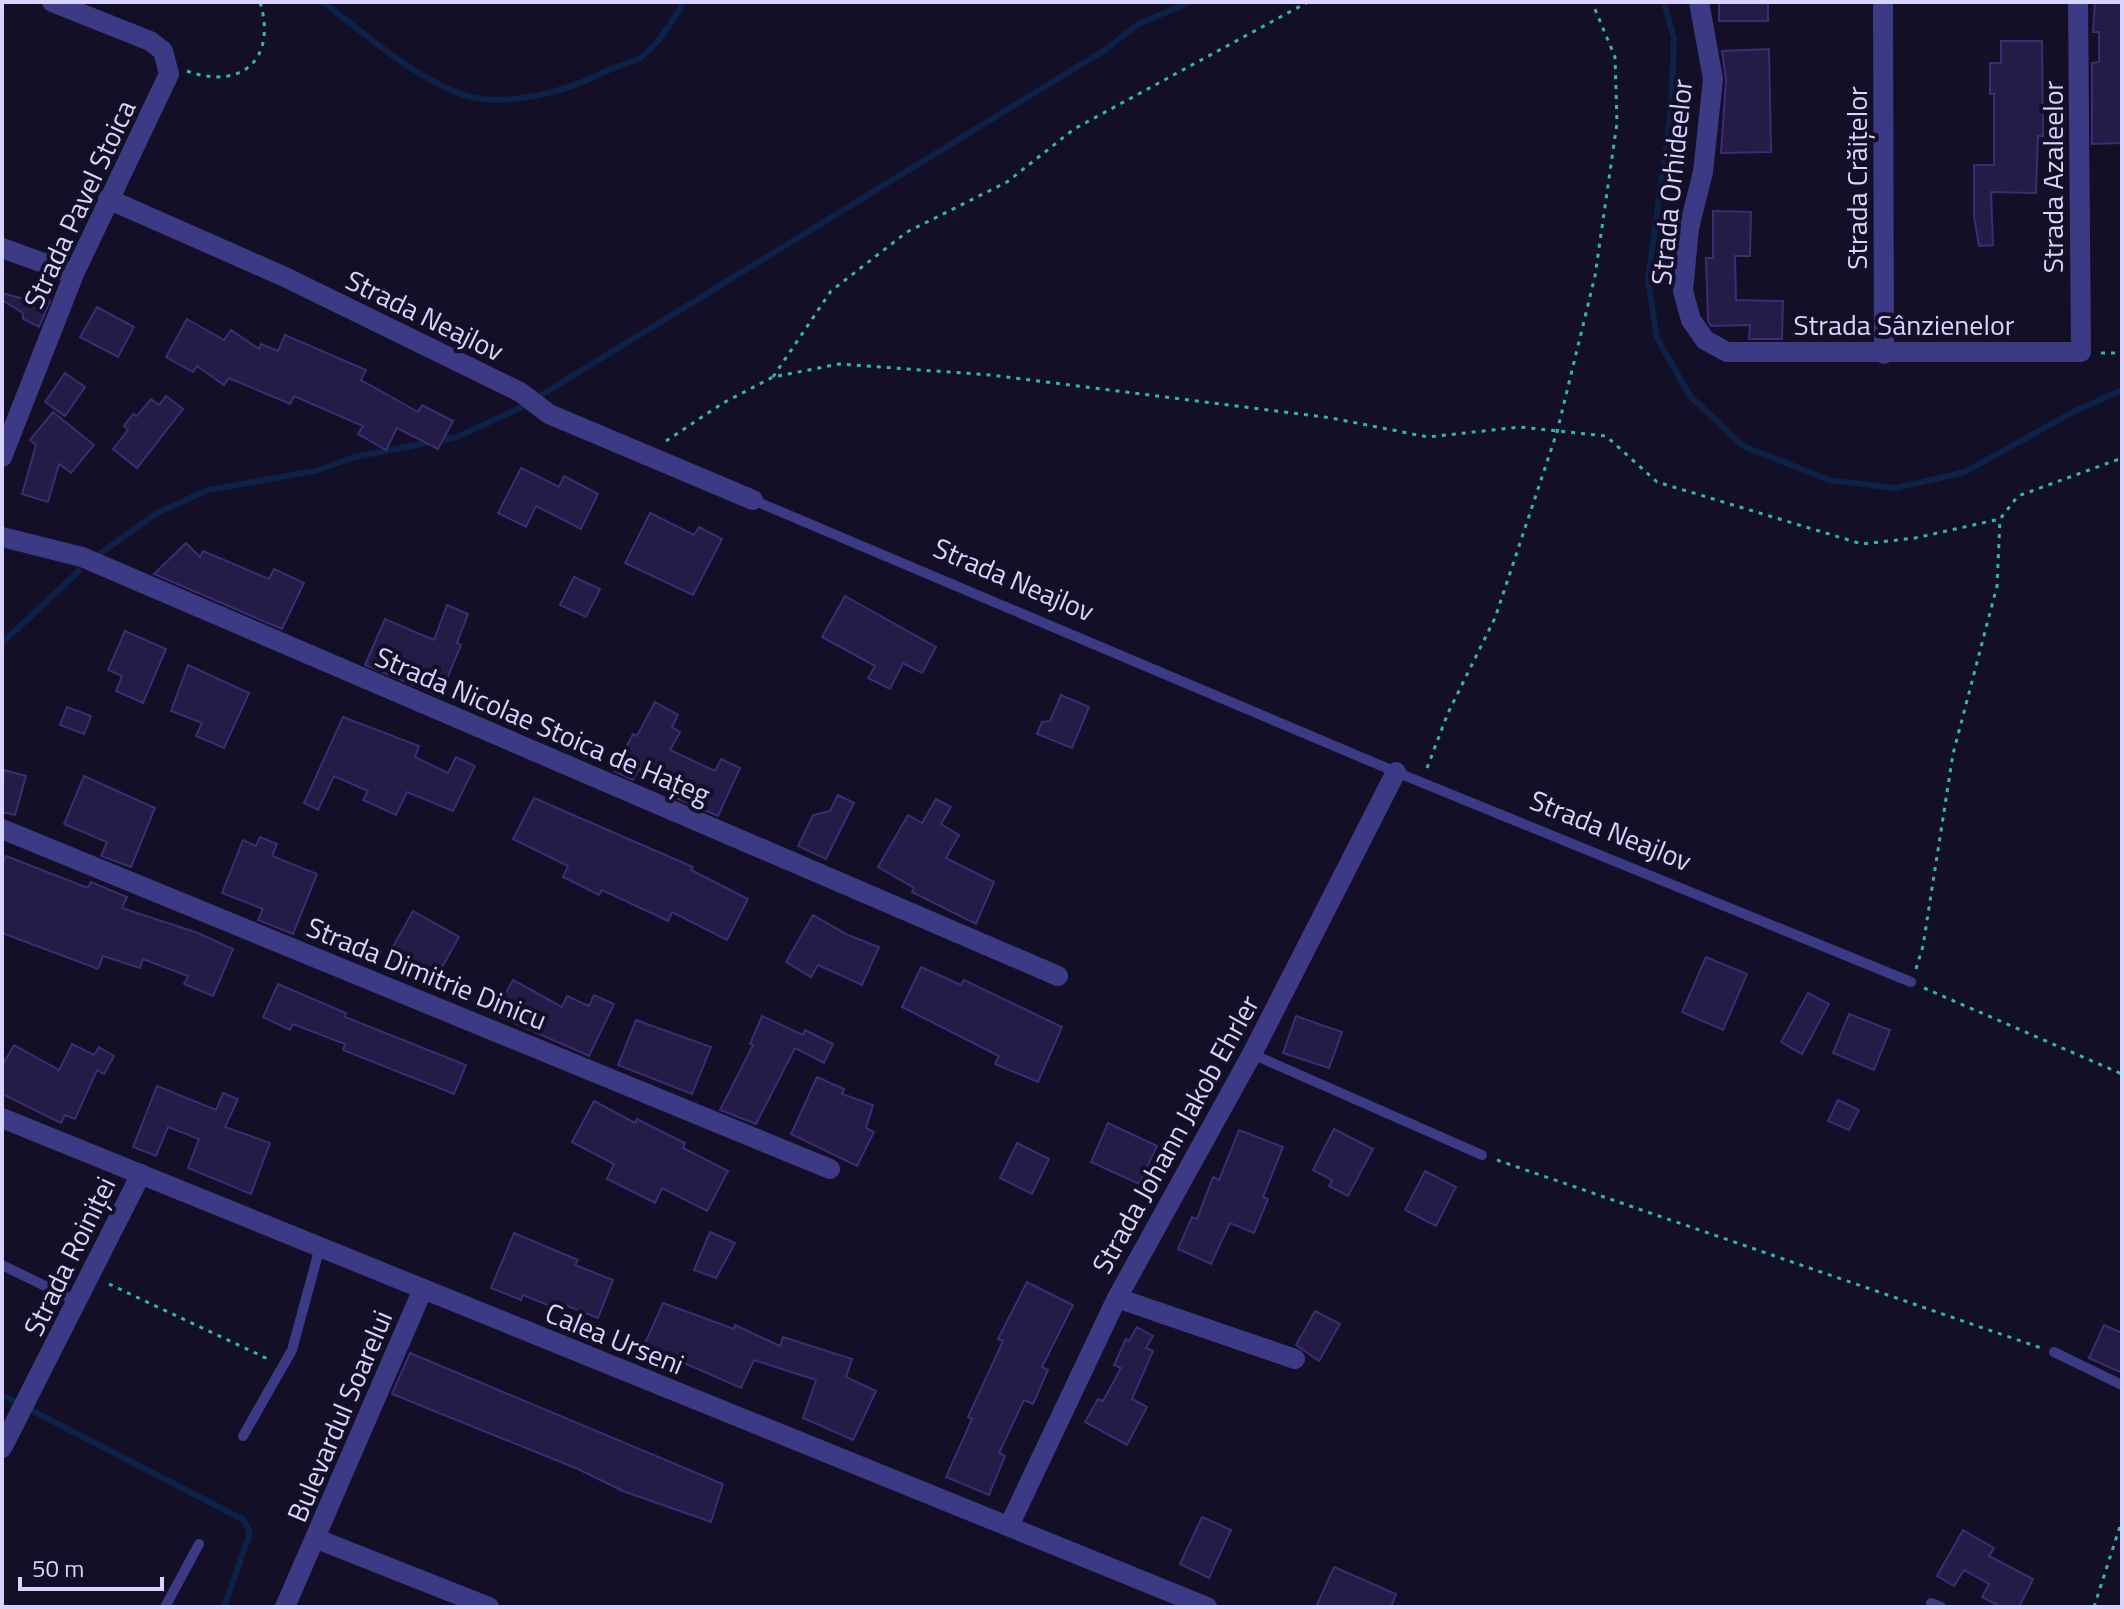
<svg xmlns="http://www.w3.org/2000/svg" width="2124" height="1609" viewBox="0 0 2124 1609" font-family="'Titillium Web',sans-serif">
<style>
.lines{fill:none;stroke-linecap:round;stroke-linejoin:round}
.stream{stroke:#0c2248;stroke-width:6}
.building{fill:#241b47;stroke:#3b2d73;stroke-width:2}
.path{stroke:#2fb8b0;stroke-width:3;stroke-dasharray:4 6;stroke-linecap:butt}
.service{stroke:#3d3a85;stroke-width:10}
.minor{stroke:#3d3a85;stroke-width:20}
.tertiary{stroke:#3d3a85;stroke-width:20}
.labels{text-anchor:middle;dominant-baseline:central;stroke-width:8;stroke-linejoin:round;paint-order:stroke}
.street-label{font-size:28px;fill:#d9d4ff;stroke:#130f26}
</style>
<rect width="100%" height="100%" fill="#130f26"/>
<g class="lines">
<path class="stream" d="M323,2C364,33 418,81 467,96C505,107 564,92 598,75C611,68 625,65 638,59C653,51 676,18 683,2
M1664,2L1674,39L1671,109L1648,280L1657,338L1690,396L1743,446L1829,480L1896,488L1965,472L2075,411L2122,390
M538,397L1108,48L1138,24L1190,2
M101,553L157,513L208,490L315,471L354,457L457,437L522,407
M2,643L79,571
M2,1395L244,1520L250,1533L224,1607"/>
</g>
<path class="building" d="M1719,2H1768V21H1719Z
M2095,2H2122V143L2092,144V63L2099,62V32H2093Z
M2001,41H2042L2043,136H2038L2036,193L1991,192L1993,245L1979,246L1974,216V165H1994V94H1990V63H2001Z
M1769,49L1771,152L1721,153L1726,80L1722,51Z
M1713,211L1751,212L1750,256H1735L1736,300L1783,301L1782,339H1749L1750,325L1711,326L1708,321L1706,258H1713Z
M2,293L32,301L36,293L50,301L39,327L23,319V313L2,300Z
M97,307L134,327L118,357L80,337Z
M187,319L224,340L231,330L259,349L261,344L278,351L285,335L366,370L361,380L418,412L422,405L453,421L438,449L397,428L386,450L358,434L363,426L294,396L290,404L229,378L224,385L197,366L193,372L166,357Z
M65,373L85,387L65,416L45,402Z
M166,396L183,409L137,468L113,449L128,430L124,426L133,414L137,416L151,399L159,405Z
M53,412L94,445L71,473L59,464L48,502L22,494L36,445L30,440Z
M521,468L559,487L564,476L598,494L581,529L536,506L526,527L498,513Z
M650,513L694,535L699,527L722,539L693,595L625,563Z
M186,543L200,557L203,551L269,579L274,569L304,583L282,629L154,574Z
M574,577L600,589L586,617L560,605Z
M845,596L936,647L922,673L903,663L890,689L868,678L875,666L822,637Z
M447,605L468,614L457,643L461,645L440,696L365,665L385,619L434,640Z
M125,631L166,649L143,703L116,691L122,676L108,670Z
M188,665L249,693L224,748L196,736L202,723L171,711Z
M1061,695L1089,707L1072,748L1037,734L1042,722L1050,721Z
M655,702L678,715L672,727L680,732L670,750L715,771L721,759L740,768L718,816L678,799L681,790L639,769L633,780L614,771L633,734L637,736Z
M67,707L91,716L84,734L60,725Z
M343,717L419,746L415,757L448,773L456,757L475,766L453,811L407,792L396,815L363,800L368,791L334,776L318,810L304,803Z
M4,770L26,776L15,815L2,812Z
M84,776L155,808L131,867L101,856L107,842L64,824Z
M838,795L854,803L826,859L798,846L813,815L830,811Z
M534,798L693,867L691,870L748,899L727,940L672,912L668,921L602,890L599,895L563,877L568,866L513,839Z
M936,799L951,807L941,824L959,835L946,858L994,882L976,924L912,892L914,888L878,867L908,815L922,823Z
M260,837L277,844L272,856L317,874L293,934L258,920L263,909L222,893L243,840L256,846Z
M6,856L88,888L91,882L127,897L122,908L198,933L233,949L213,996L184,984L188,976L143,959L140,968L103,956L98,969L2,933V866Z
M413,911L459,937L433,983L387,957Z
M813,915L848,935L879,947L862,985L818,965L811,977L786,962Z
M1706,957L1747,974L1723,1030L1682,1012Z
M921,967L961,985L964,980L1062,1027L1038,1082L995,1064L999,1056L902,1007Z
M513,980L562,1007L567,996L589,1006L594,995L614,1004L589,1056L494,1014Z
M278,984L346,1013L345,1017L466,1065L454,1094L343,1050L345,1044L293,1024L290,1030L263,1017Z
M1808,993L1829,1004L1802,1054L1781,1042Z
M1849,1014L1890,1030L1874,1070L1833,1053Z
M762,1016L803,1035L805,1030L833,1044L824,1063L795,1048L756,1124L720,1110L753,1045L750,1044Z
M1296,1016L1342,1032L1329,1068L1283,1053Z
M636,1020L711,1047L692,1094L618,1065Z
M72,1044L94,1055L99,1047L114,1056L104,1074L97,1070L75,1119L65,1115L61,1123L2,1094V1066L14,1045L59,1070Z
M817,1077L844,1089L842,1094L873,1105L866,1128L874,1132L857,1166L791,1134Z
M157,1086L216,1110L223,1093L238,1099L225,1127L270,1143L251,1194L188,1168L199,1139L168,1127L156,1156L133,1147Z
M1838,1100L1859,1110L1849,1130L1828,1121Z
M594,1101L635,1123L637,1119L685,1143L683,1148L728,1171L707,1211L662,1188L655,1203L607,1179L614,1164L572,1142Z
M1108,1123L1157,1146L1139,1184L1091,1162Z
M1334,1129L1373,1149L1348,1196L1329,1186L1332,1180L1313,1170Z
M1239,1130L1283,1147L1263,1197L1268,1199L1254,1233L1230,1223L1211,1264L1178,1249L1192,1217L1197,1219L1213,1177L1219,1180Z
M1017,1143L1049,1159L1032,1194L1000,1178Z
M1425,1171L1456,1187L1436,1226L1405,1210Z
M710,1232L735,1243L716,1278L694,1270Z
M514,1233L578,1260L575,1265L613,1280L598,1318L560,1303L557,1309L523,1295L521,1300L491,1288Z
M1027,1282L1073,1305L1042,1367L1048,1370L1033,1404L1024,1400L999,1453L1005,1456L989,1495L946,1477L972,1419L968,1417L1003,1341L998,1339Z
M663,1303L734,1329L735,1325L780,1346L783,1337L852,1359L846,1377L876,1391L853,1440L803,1418L816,1380L754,1360L741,1388L673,1358L671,1362L642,1350Z
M1315,1311L1340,1324L1319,1361L1296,1345Z
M2104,1325L2122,1333V1373L2089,1358Z
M1137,1327L1153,1336L1146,1348L1153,1351L1132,1399L1147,1407L1127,1445L1085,1422L1098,1399L1103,1401L1121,1368L1114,1365L1126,1339L1129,1341Z
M410,1353L723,1484L711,1522L623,1491L578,1469L392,1394Z
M1202,1517L1231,1530L1209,1578L1180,1564Z
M1963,1530L1994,1548L1989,1556L2033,1579L2019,1607H2001L1982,1597L1989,1584L1964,1570L1954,1586L1937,1576Z
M1334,1567L1396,1594L1391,1607H1316Z"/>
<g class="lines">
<path class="path" d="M187,71C243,91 277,58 260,2
M2101,353H2122
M773,377L831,291L907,232L1007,182L1074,129L1308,2
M666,441L723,403L773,377L839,364L990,375L1331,418L1428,437L1520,427L1606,436L1657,482L1862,544L1915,538L2000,519L2018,496L2122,458
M1427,768L1448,713L1495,618L1557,432L1595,276L1617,123L1615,57L1592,2
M1916,969L1923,946L1953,754L1997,586L2000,519
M1924,988L2122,1074
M1497,1160L2041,1348
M109,1284L268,1359
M2094,1607L2122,1520"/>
<path class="service" d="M753,500L1396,772L1911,982
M1252,1054L1482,1155
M2,1265L78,1302
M2054,1352L2122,1385
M243,1436L292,1350L320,1247
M1931,1603L1941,1607
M165,1607L199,1544"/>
<path class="minor" d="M1699,2L1713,79L1703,172L1689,228L1683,291L1691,320L1705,340L1727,352H2081L2078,2
M1883,2L1884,354
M108,199L285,277L520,392L549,414L753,500
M2,248L74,274
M2,457L74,274L169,74L163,51L150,41L52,2
M2,537L82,557L1058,976
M2,829L830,1169
M1117,1298L1295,1359
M2,1448L141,1174
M1009,1526L1117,1298L1252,1054L1396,772
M317,1539L489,1607
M285,1607L423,1289"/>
<path class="tertiary" d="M2,1118L1207,1607"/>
</g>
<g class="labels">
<g class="street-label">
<text transform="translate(2052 177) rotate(-90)">Strada Azaleelor</text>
<text transform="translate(1856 178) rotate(-90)">Strada Crăițelor</text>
<text transform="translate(1671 182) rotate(-84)">Strada Orhideelor</text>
<text transform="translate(79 204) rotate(-65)">Strada Pavel Stoica</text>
<text transform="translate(425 315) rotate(26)">Strada Neajlov</text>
<text x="1904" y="324">Strada Sânzienelor</text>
<text transform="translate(1014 579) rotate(23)">Strada Neajlov</text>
<text transform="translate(543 725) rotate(23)">Strada Nicolae Stoica de Hațeg</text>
<text transform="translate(1611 830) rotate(22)">Strada Neajlov</text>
<text transform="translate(427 973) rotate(22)">Strada Dimitrie Dinicu</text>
<text transform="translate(1175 1134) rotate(-61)">Strada Johann Jakob Ehrler</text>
<text transform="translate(69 1256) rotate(-64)">Strada Roiniței</text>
<text transform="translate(615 1338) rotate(22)">Calea Urseni</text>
<text transform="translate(339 1416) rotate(-67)">Bulevardul Soarelui</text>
</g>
</g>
<rect width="2124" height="1609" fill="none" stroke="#d9d4ff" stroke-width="8"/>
<path d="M20 1577v12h142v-12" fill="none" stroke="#d9d4ff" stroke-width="4"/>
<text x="32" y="1577" font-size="24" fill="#d9d4ff" stroke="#130f26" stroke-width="6" paint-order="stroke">50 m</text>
</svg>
